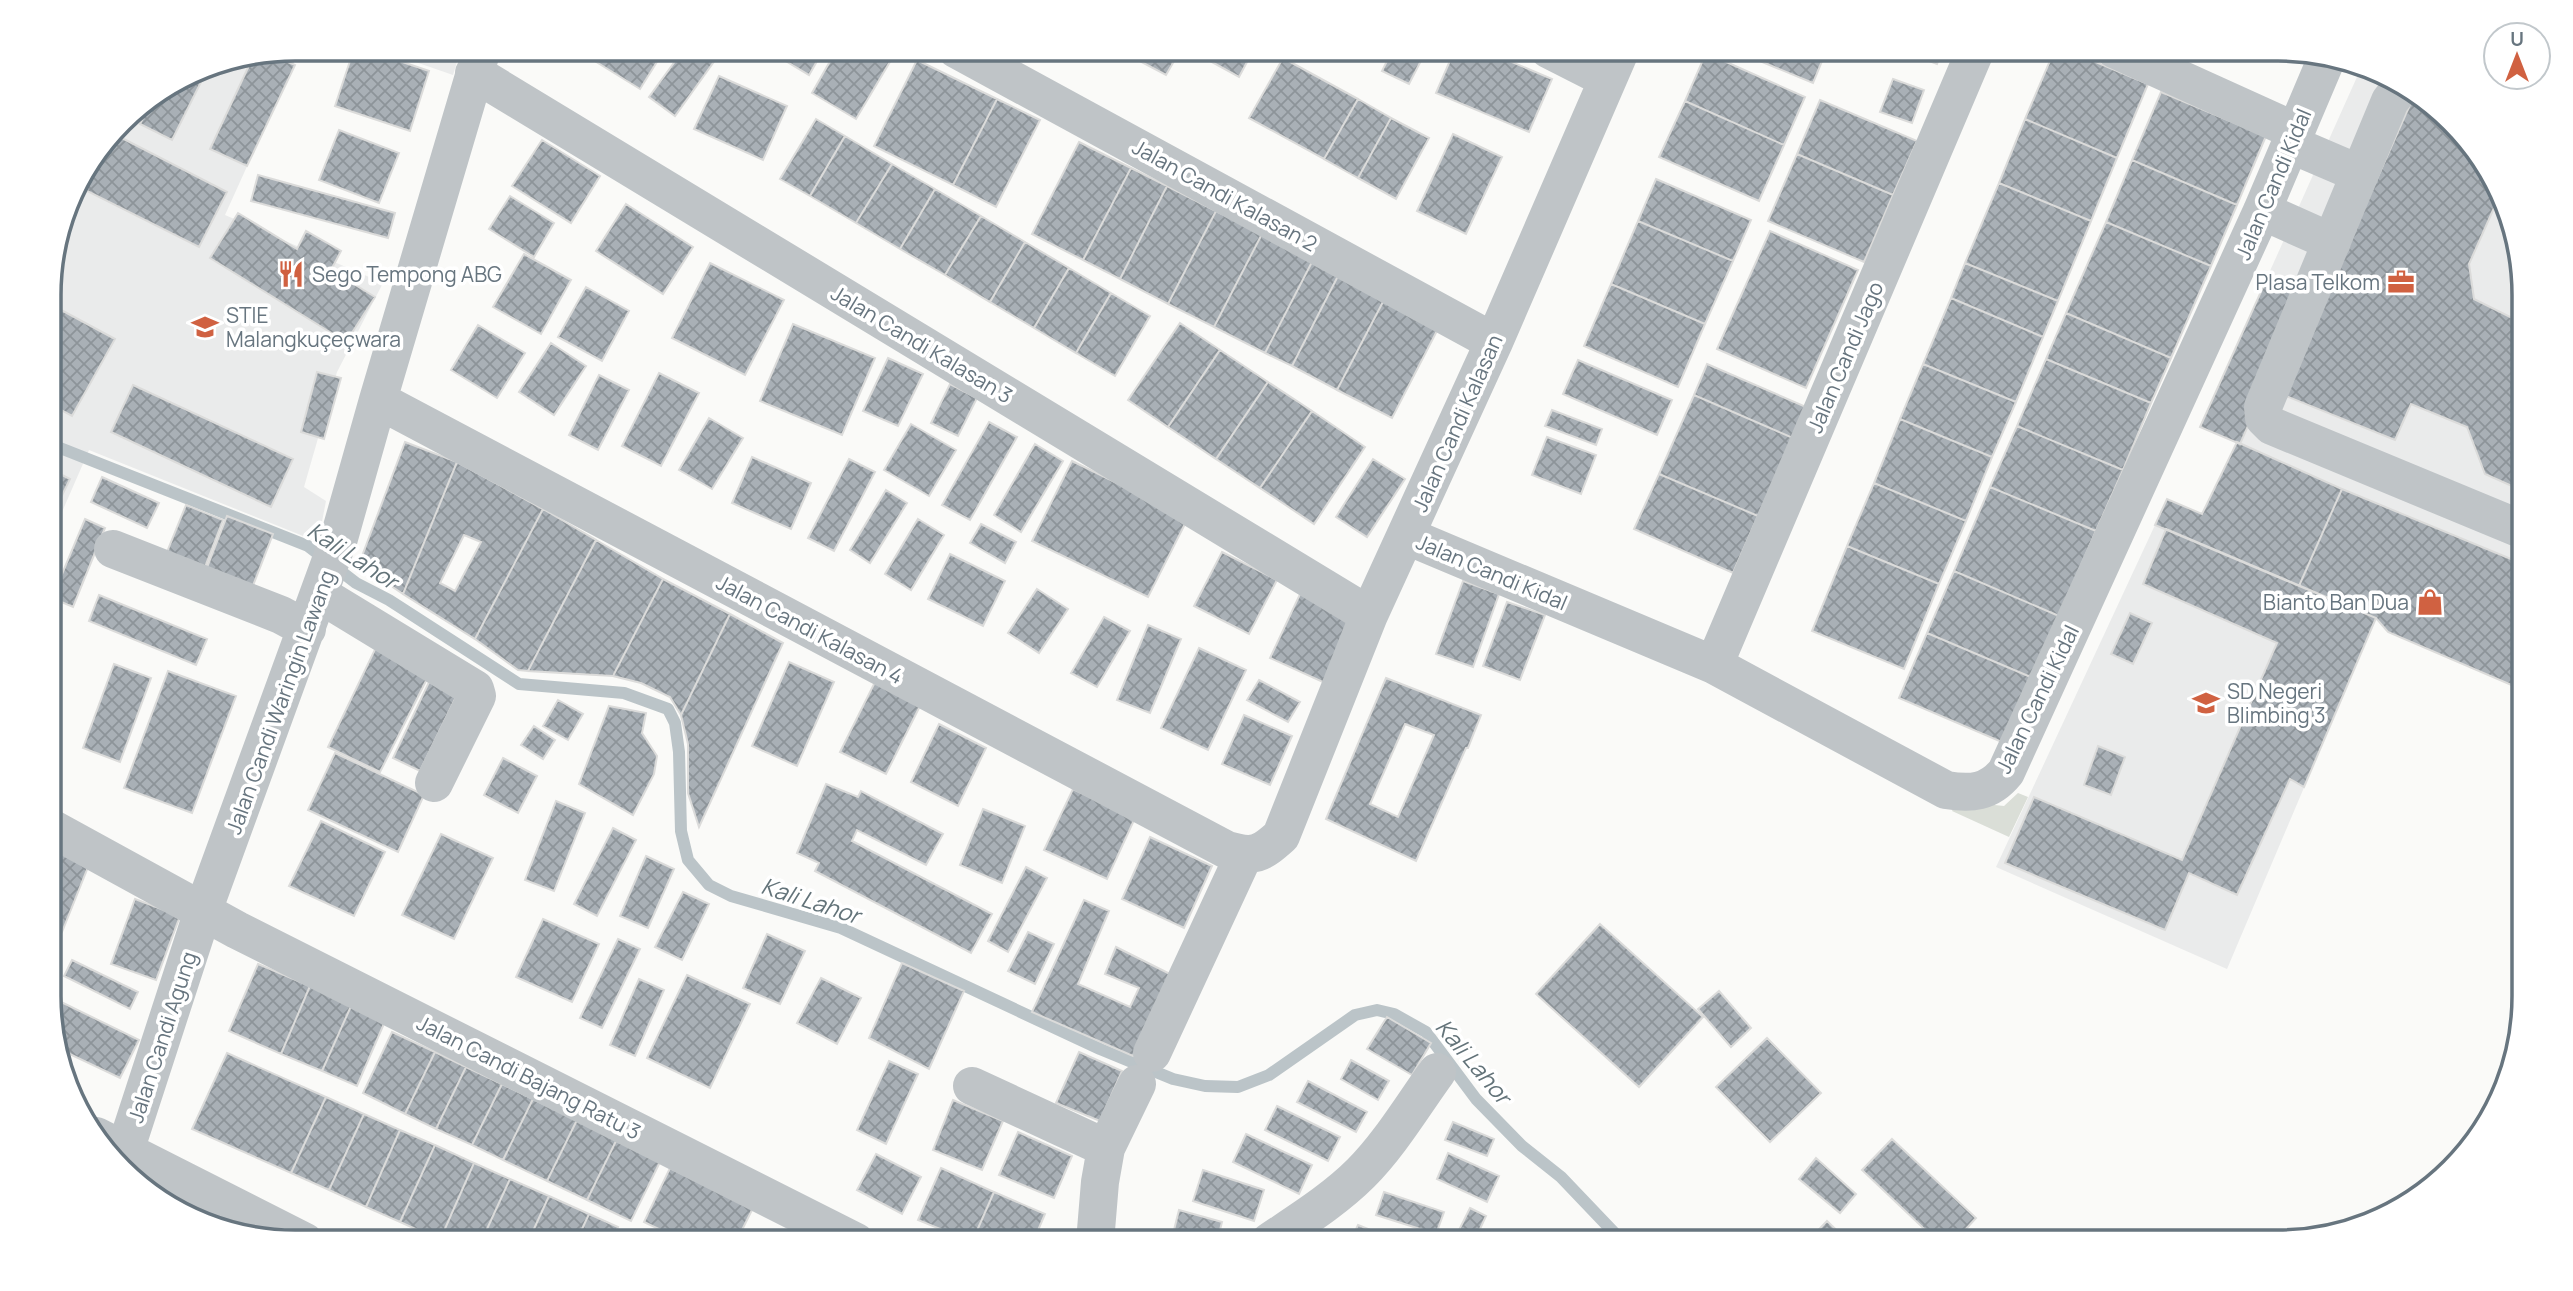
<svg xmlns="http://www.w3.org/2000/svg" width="2573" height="1291" viewBox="0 0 2573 1291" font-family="Manrope,sans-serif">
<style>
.built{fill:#eaebeb}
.green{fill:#daded7}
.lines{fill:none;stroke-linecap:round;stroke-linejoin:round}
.stream{stroke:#bbc4c8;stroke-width:12}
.building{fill:url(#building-cross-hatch);stroke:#dbdbda;stroke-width:2;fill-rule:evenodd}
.minor{stroke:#bfc4c7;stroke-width:38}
.labels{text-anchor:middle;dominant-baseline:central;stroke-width:7;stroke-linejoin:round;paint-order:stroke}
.street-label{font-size:21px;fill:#67757f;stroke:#fff}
.poi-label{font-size:21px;fill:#67757f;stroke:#fff;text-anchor:start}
.water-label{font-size:23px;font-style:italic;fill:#637379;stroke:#fff}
.rim{fill:none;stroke:#67757f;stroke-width:3.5}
</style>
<defs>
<pattern id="building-cross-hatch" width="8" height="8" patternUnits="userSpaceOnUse" patternTransform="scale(1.75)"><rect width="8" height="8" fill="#a9b0b6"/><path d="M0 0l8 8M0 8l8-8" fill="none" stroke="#8d9499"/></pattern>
</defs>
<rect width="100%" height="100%" fill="#fafaf8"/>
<path class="built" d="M300,49L225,215L383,283L337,372L304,487L326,501L318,542L89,450L55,528L50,526V278L75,186L132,110L201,68Z
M378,49H461L453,75Z
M2361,68L2386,74L2482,158L2522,263L2523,564L2342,489L2200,427Z
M2155,525L2376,618L2227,969L1996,867Z"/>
<path class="green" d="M2018,793L2028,797L2009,837L1952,811L1958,797L1985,804L2004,806Z"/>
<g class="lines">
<path class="stream" d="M50,444L308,546L356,583L389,600L519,684L624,693L668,709L675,723L679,752L681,831L688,860L709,885L731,896L841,928L1100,1049L1173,1079L1205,1086L1238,1087L1269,1075L1355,1015L1377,1010L1394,1014L1426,1032L1476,1099L1522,1146L1561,1177L1623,1242"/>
</g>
<path class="building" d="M354,49H364L429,71L410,131L335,106Z
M589,49H665L640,89L585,55Z
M684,49H723L675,116L649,97Z
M766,49H824L809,75Z
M837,49H873L891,60L856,119L812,93Z
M1117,49H1181L1166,75Z
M1205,49H1254L1239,77L1201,56Z
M1393,49H1427L1409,84L1382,71Z
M1455,49H1481L1552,79L1529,132L1436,93Z
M1731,49H1827L1813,83Z
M1897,49H1943L1937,64Z
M2055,49H2065L2148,84L2117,158L2025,119Z
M1706,53L1805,97L1784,145L1685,101Z
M270,54L295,65L247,166L210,149L253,57Z
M1283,58L1358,99L1324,159L1249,118Z
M917,60L997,99L953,185L874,146Z
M209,66L172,140L140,124L153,97L201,68Z
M719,76L787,106L763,160L694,129Z
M1893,79L1924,90L1912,123L1880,112Z
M2161,92L2266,136L2237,205L2132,160Z
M2413,98L2482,158L2498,199L2469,264L2474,299L2514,319L2522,317L2523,491L2485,474L2467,427L2411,404L2395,440L2281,394Z
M997,99L1040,120L996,207L953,185Z
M1358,99L1391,118L1358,178L1324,159Z
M1820,100L1917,141L1893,195L1797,154Z
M1685,101L1784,145L1759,201L1659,157Z
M1391,118L1429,138L1396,199L1358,178Z
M816,119L845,136L810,196L780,179Z
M2025,119L2117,158L2091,221L1999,183Z
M339,130L399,153L379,203L319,180Z
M114,134L227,192L199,247L77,186Z
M1453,134L1502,157L1466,234L1417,211Z
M845,136L892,164L856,223L810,196Z
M542,140L600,176L571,223L512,186Z
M1079,142L1131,168L1083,260L1032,234Z
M1797,154L1893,195L1864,262L1768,221Z
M2132,160L2237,205L2211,266L2106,222Z
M892,164L935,189L900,249L856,223Z
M1131,168L1167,186L1120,279L1083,260Z
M258,175L395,213L388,238L251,201Z
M1656,179L1751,220L1733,261L1638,221Z
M1999,183L2091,221L2058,301L1965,263Z
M1167,186L1216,211L1168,304L1120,279Z
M935,189L981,216L945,275L900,249Z
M510,196L554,223L534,257L489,229Z
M626,204L693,247L663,294L596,251Z
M1216,211L1262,234L1214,327L1168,304Z
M238,213L297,249L306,231L341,251L331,270L375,297L346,342L210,258Z
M981,216L1025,242L990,302L945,275Z
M1638,221L1733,261L1705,324L1611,284Z
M2106,222L2211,266L2171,358L2066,313Z
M1770,231L1858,270L1806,388L1717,349Z
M1262,234L1313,260L1265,353L1214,327Z
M1025,242L1069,268L1034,328L990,302Z
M524,254L571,280L541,334L493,307Z
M1313,260L1339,274L1292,366L1265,353Z
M710,263L784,300L745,375L672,338Z
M1965,263L2058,301L2043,337L1951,298Z
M1069,268L1111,293L1076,353L1034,328Z
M1339,274L1385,298L1337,390L1292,366Z
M2268,276L2307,293L2240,444L2200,427Z
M1611,284L1705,324L1678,387L1584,346Z
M586,287L629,311L602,361L558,337Z
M1111,293L1150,316L1115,376L1076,353Z
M1385,298L1440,325L1392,418L1337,390Z
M1951,298L2043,337L2016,402L1923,364Z
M50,304L115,339L72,416L50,404Z
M2066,313L2171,358L2151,403L2046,359Z
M1180,323L1220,350L1168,427L1128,400Z
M793,324L875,358L842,435L760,401Z
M478,325L525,353L497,398L451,370Z
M551,343L586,366L554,415L519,392Z
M1220,350L1268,382L1216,459L1168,427Z
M888,358L923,374L898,426L863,411Z
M2046,359L2151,403L2123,470L2017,426Z
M1578,360L1672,400L1657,435L1563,394Z
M1707,364L1806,407L1793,438L1694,395Z
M1923,364L2016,402L1992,457L1900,419Z
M317,372L341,378L324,439L301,432Z
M659,373L699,393L661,466L622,446Z
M599,375L629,390L598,450L569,435Z
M1268,382L1312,411L1260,488L1216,459Z
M950,384L977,398L958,436L931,423Z
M133,385L293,459L271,507L111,432Z
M1694,395L1793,438L1758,516L1659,474Z
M1552,410L1602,429L1596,445L1545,426Z
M1312,411L1365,447L1314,524L1260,488Z
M709,418L743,438L712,489L679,470Z
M1900,419L1992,457L1966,521L1874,483Z
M989,422L1017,437L970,520L942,505Z
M911,424L956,450L929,496L884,470Z
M2017,426L2123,470L2096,531L1990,487Z
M1547,437L1596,455L1581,494L1532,475Z
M405,442L457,462L403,594L359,564Z
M2237,442L2342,489L2299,586L2155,525L2167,499L2202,514Z
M1035,444L1063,461L1021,532L994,515Z
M752,457L811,483L791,529L732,503Z
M849,459L875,472L834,551L808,538Z
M1373,459L1405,479L1367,537L1336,517Z
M1072,461L1188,518L1148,597L1032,541Z
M457,462L543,509L475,639L403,594ZM464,535L481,542L455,591L440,583Z
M50,469L70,479L50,520Z
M1659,474L1758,516L1733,573L1634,529Z
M102,477L159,503L147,528L91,502Z
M1874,483L1966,521L1939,584L1847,546Z
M1990,487L2096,531L2059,616L1954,571Z
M2342,489L2523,564V690L2388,632L2376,618L2299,586Z
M886,490L907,503L870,563L850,550Z
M186,505L223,520L203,572L165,557Z
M543,509L596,540L528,671L518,670L475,639Z
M227,516L273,534L247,601L201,583Z
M85,519L105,528L73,607L52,598Z
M918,519L944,535L911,590L885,574Z
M981,524L1016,542L1005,563L970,543Z
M2166,529L2376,618L2304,787L2290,779L2237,895L2189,873L2165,930L2005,863L2034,797L2182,860L2277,643L2143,584Z
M596,540L663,579L613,676L528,671Z
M1847,546L1939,584L1904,669L1812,631Z
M1222,552L1277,580L1249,634L1194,606Z
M950,554L1005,581L983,626L928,599Z
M1954,571L2059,616L2033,678L1927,633Z
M663,579L730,614L681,715L670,697L641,683L613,676Z
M1463,581L1499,594L1473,667L1436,654Z
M1037,589L1068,609L1039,653L1008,633Z
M1301,592L1356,617L1325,683L1270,658Z
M99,595L207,639L196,665L89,621Z
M1507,602L1545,615L1520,680L1483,666Z
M2130,613L2152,623L2133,664L2111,654Z
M730,614L783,643L699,827L688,793V744L681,715Z
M1104,617L1130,631L1097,687L1071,673Z
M1148,625L1181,639L1150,713L1117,700Z
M1927,633L2033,678L2004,743L1899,698Z
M380,639L433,667L380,772L328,747Z
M1199,648L1246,670L1208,750L1161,728Z
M789,662L834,682L797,766L752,746Z
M114,664L151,678L120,762L83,748Z
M168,671L236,696L192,813L124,788Z
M1386,678L1481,715L1468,748H1466L1416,861L1326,819ZM1405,724L1434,735L1398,817L1370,804Z
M1259,680L1300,702L1288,722L1247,700Z
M429,682L457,695L420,771L393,758Z
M875,682L921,704L886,774L840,752Z
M558,700L583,714L568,740L543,726Z
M609,706L646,713L642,733L657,756L654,774L633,815L579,784Z
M1244,715L1292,736L1270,785L1222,764Z
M939,724L986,748L958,806L911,782Z
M534,726L555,740L543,759L521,745Z
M2098,746L2125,757L2111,795L2084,785Z
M335,753L424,795L398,852L308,810Z
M503,758L537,776L518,813L484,795Z
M826,784L858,797L861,791L943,834L926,865L857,830L852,841L992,914L971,953L815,871L819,863L797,853Z
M1073,789L1135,818L1107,879L1044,850Z
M556,801L585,813L554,891L525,880Z
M983,809L1025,826L1002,883L960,865Z
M321,821L385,852L354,916L289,886Z
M613,828L636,840L597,916L574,904Z
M441,834L493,858L454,939L402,915Z
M1150,837L1212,866L1184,928L1122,899Z
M51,841L92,857L62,932L51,927Z
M646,856L674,869L648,928L620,916Z
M1026,867L1047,878L1008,952L988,941Z
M683,892L709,904L682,960L655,947Z
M135,899L180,916L156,980L111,964Z
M1084,900L1109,911L1078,984L1130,1007L1139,988L1105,974L1116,947L1176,977L1133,1056L1032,1012Z
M543,919L599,944L572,1002L516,977Z
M1600,924L1703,1017L1639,1087L1536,994Z
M1028,932L1054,944L1035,984L1008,971Z
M767,934L805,951L780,1004L743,988Z
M618,939L640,949L602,1028L580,1018Z
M72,960L138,992L130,1009L64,976Z
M902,963L964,991L929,1069L869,1038Z
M258,964L310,986L281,1054L229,1031Z
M687,975L750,1004L710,1088L647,1058Z
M821,978L861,998L837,1044L797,1023Z
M639,979L664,990L635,1056L610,1045Z
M310,986L352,1004L322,1071L281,1054Z
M1719,991L1751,1028L1731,1047L1698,1009Z
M55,999L139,1040L120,1078L59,1049L51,1029V1006Z
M352,1004L386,1019L357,1086L322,1071Z
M1387,1017L1431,1043L1412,1075L1367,1049Z
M392,1032L435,1052L405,1114L363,1093Z
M1767,1038L1821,1093L1770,1142L1716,1087Z
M435,1052L466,1067L436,1129L405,1114Z
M1079,1052L1122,1071L1100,1121L1056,1103Z
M227,1053L326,1097L291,1173L192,1129Z
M1351,1060L1389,1081L1378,1100L1341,1079Z
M889,1061L918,1074L886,1144L857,1130Z
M466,1067L502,1084L472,1145L436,1129Z
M1308,1081L1367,1112L1356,1132L1297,1102Z
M502,1084L533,1099L503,1160L472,1145Z
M326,1097L364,1114L329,1190L291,1173Z
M533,1099L577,1120L547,1181L503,1160Z
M953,1100L1003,1121L982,1170L933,1150Z
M1277,1106L1340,1137L1328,1161L1265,1130Z
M364,1114L400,1130L366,1207L329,1190Z
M577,1120L617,1139L587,1200L547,1181Z
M1453,1122L1494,1139L1487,1156L1445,1140Z
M400,1130L435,1145L400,1222L366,1207Z
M1018,1132L1072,1156L1054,1198L999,1175Z
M1246,1134L1312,1165L1299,1194L1233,1162Z
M617,1139L661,1160L631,1221L587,1200Z
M1892,1139L1976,1218L1954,1242H1938L1862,1170Z
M435,1145L474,1163L440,1240L400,1222Z
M1448,1153L1499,1176L1487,1202L1437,1179Z
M876,1154L921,1177L902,1214L857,1190Z
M1816,1158L1856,1194L1840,1213L1799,1179Z
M474,1163L510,1179L481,1242H445L440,1240Z
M670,1168L753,1208L736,1242H686L644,1222Z
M941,1168L994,1192L972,1242L918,1220Z
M1203,1170L1264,1190L1254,1221L1193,1201Z
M510,1179L549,1196L528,1242H481Z
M994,1192L1045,1214L1033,1242H972Z
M1384,1192L1444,1212L1436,1234L1376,1215Z
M549,1196L589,1214L576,1242H528Z
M201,1204L246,1231L194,1219Z
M1470,1208L1486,1216L1474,1242L1457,1234Z
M1179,1210L1222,1222L1217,1242H1171Z
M589,1214L618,1227L611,1242H576Z
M1827,1221L1849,1242H1807Z
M1358,1225L1400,1242H1350Z"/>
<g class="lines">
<path class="minor" d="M956,49L1494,342
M1548,49L1607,79
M2114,49L2295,131
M474,73L1369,615
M2401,87L2390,101L2263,407L2264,418L2272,426L2523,530
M2290,144L2360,174
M2262,211L2332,242
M378,400L1227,850C1254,858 1261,854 1281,836L1369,615L1494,342L1621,49
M1407,536L1714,665L1946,790C1971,794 1989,793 2006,772L2262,211L2326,60
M113,549L281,615L307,629
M319,594L475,689L477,696L434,783
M1714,665L1976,49
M51,828L237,930L856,1242
M1152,1053L1244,855
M972,1086L1106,1148
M96,1136L305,1242
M121,1163L203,911L339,538L378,400L482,49
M1095,1242L1100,1182L1106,1148L1137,1084
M1269,1242C1300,1221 1334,1200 1361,1173C1390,1144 1413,1105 1437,1072"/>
</g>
<defs>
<symbol id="restaurant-bare" viewBox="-9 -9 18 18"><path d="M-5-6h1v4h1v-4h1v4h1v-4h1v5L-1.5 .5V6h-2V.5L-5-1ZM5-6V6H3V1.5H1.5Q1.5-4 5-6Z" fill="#d06141" stroke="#fff" stroke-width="2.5" paint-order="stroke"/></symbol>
<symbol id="office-bare" viewBox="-9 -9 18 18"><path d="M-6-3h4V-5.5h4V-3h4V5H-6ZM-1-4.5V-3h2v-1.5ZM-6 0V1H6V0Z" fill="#d06141" stroke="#fff" stroke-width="2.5" paint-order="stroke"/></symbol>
<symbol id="university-bare" viewBox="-9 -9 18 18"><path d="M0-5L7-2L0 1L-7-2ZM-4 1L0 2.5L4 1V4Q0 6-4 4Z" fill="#d06141" stroke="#fff" stroke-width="2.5" paint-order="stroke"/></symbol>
<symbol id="shop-bare" viewBox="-9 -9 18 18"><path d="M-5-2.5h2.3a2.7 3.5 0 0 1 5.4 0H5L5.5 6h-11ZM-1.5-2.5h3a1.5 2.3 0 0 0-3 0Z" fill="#d06141" stroke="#fff" stroke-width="2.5" paint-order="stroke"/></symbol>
<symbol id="school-bare" viewBox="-9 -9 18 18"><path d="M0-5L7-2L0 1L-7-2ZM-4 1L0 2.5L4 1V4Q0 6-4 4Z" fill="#d06141" stroke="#fff" stroke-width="2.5" paint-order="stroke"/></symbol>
</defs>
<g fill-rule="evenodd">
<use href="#restaurant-bare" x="272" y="255" width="38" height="38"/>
<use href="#office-bare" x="2382" y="263" width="38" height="38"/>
<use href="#university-bare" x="186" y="308" width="38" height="38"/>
<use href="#shop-bare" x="2411" y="583" width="38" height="38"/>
<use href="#school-bare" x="2187" y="684" width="38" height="38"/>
</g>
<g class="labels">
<g class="street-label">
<text transform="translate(2273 184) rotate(-67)">Jalan Candi Kidal</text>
<text transform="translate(1225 195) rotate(29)">Jalan Candi Kalasan 2</text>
<text transform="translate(922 344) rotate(31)">Jalan Candi Kalasan 3</text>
<text transform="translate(1845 357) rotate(-67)">Jalan Candi Jago</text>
<text transform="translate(1457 423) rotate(-66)">Jalan Candi Kalasan</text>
<text transform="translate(1492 572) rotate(23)">Jalan Candi Kidal</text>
<text transform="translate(810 629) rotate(28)">Jalan Candi Kalasan 4</text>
<text transform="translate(2037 699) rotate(-64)">Jalan Candi Kidal</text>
<text transform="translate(280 702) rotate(-70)">Jalan Candi Waringin Lawang</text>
<text transform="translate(162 1037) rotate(-72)">Jalan Candi Agung</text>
<text transform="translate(529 1077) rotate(27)">Jalan Candi Bajang Ratu 3</text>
</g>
<g class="poi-label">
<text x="312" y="274">Sego Tempong ABG</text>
<text x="2380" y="282" text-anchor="end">Plasa Telkom</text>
<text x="226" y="315">STIE<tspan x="226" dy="24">Malangkuçeçwara</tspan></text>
<text x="2409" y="602" text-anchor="end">Bianto Ban Dua</text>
<text x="2227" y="691">SD Negeri<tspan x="2227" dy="24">Blimbing 3</tspan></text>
</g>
<g class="water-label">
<text transform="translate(353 555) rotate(33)">Kali Lahor</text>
<text transform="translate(811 900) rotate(18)">Kali Lahor</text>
<text transform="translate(1474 1061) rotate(50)">Kali Lahor</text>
</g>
</g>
<path d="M0 0H2573V1291H0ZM295 61H2278A234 234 0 0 1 2512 295V996A234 234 0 0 1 2278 1230H295A234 234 0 0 1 61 996V295A234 234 0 0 1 295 61Z" fill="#fff" fill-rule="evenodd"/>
<path class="rim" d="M295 61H2278A234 234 0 0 1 2512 295V996A234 234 0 0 1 2278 1230H295A234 234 0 0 1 61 996V295A234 234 0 0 1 295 61Z"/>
<g transform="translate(2517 56)"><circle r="33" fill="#ffffff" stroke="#c2c8cc" stroke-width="2"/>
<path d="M0-5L12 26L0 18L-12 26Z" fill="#d06141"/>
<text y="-10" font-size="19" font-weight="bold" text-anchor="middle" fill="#67757f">U</text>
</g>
</svg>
